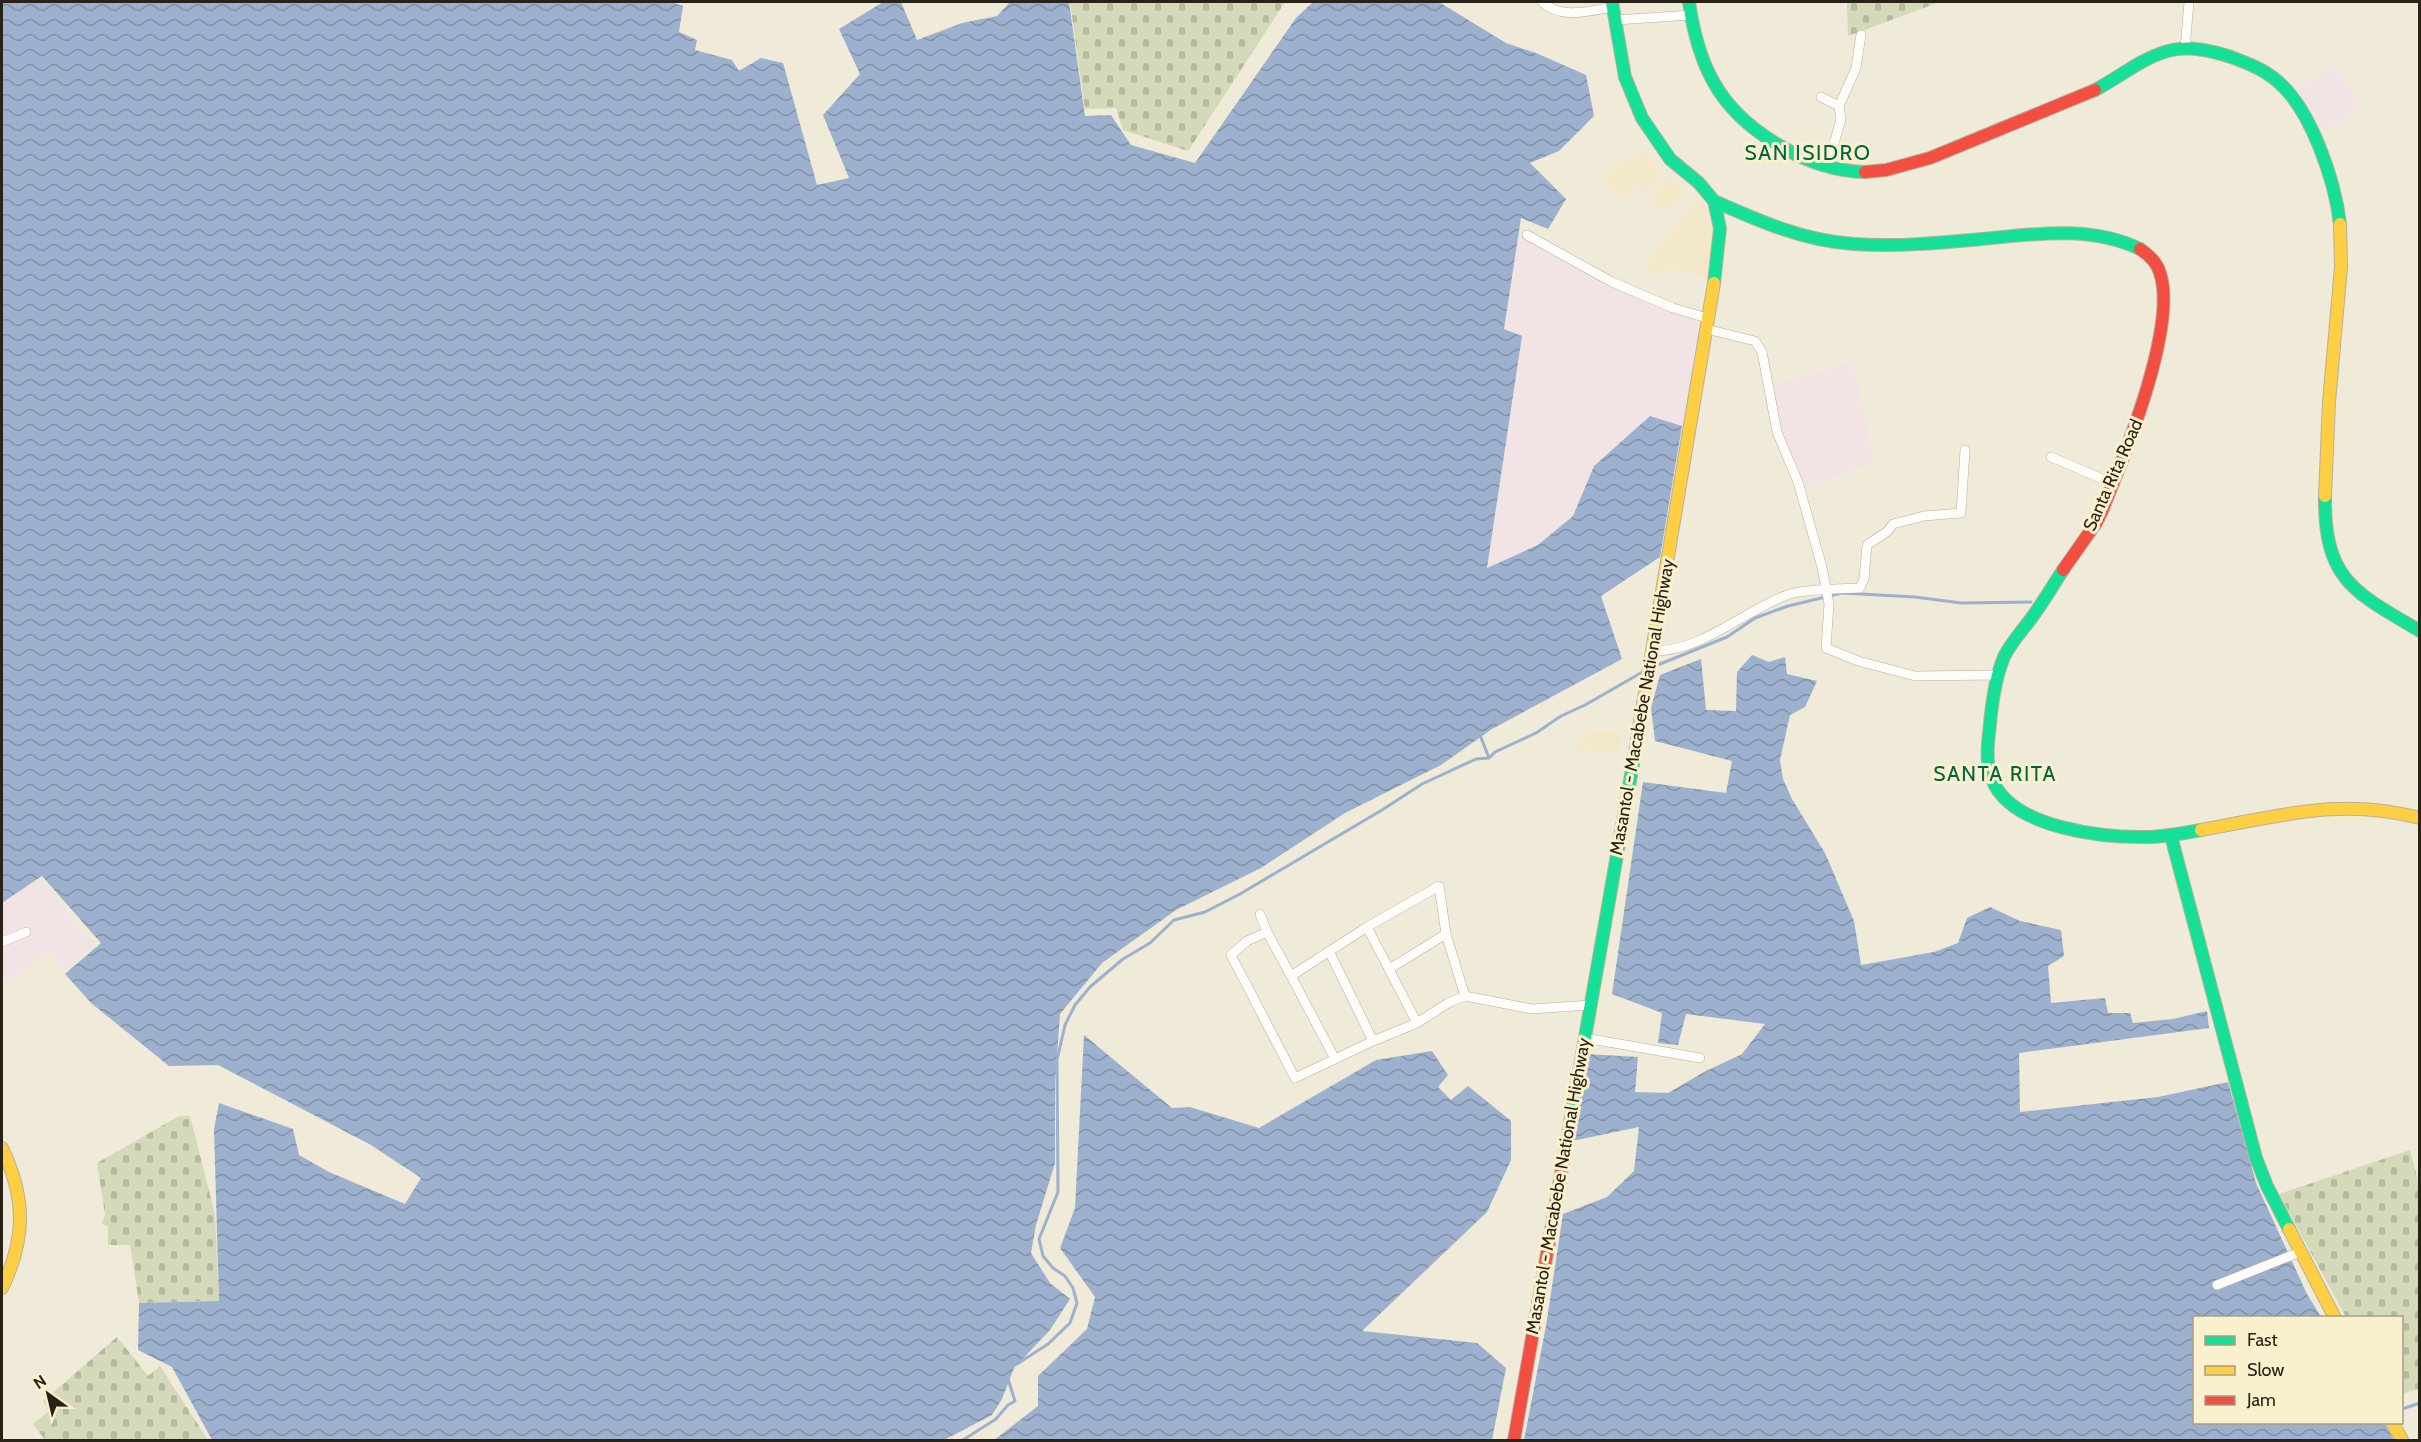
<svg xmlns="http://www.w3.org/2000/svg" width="2421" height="1442" viewBox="0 0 2421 1442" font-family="Cabin,sans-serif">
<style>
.built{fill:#f3e8c9}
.education{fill:#f2e4e4}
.cemetery{fill:url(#cemetery-stones)}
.water{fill:url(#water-waves)}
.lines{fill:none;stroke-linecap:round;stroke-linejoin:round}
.stream{stroke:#9db1ce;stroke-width:3}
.street-casing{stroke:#b5b0a2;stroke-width:10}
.fast-casing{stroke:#b5b0a2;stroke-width:14}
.slow-casing{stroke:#b5b0a2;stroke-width:14}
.jam-casing{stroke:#b5b0a2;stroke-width:14}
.street{stroke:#fdfcf9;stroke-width:9}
.fast{stroke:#16e098;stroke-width:12}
.slow{stroke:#ffcf43;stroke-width:12}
.jam{stroke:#f24e42;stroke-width:12}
.labels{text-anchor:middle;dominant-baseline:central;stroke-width:6;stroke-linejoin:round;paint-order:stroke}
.street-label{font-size:18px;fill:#282316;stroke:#fbf0cd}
.quarter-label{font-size:21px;letter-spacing:1.5px;fill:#02643f;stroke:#fbf0cd}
</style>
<defs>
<pattern id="cemetery-stones" width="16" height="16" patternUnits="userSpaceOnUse" patternTransform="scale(1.5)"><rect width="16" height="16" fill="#d3d9b9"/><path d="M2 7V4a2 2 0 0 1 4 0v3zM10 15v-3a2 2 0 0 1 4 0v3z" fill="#b5ba9e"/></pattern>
<pattern id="water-waves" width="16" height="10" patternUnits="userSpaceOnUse" patternTransform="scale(1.5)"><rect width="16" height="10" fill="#9db1ce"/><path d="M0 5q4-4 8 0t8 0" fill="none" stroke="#8090a6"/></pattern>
</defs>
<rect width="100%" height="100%" fill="#f0ead8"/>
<path class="built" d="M1642,149L1664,175L1645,191L1639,185L1622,200L1601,177Z
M1669,176L1686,192L1664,215L1647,200Z
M1701,197L1713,219L1715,229L1711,277L1665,269L1659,277L1645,267L1674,226Z
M1579,730L1622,733L1620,754L1577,750Z"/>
<path class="education" d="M2334,65L2362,106L2325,131L2319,119L2311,122L2294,91Z
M1519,233L1620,291L1698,321L1693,383L1682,426L1650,416L1594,466L1573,516L1538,545L1487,569L1522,337L1503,329Z
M1853,362L1874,462L1803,489L1780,438L1771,385Z
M41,878L95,945L64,972L49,951L9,984L2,972V905Z"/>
<path class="cemetery" d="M1070,2H1285L1188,151L1123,130L1116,108L1085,109Z
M1847,2H1940L1848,36Z
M179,1116H190L215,1214L219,1301L139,1303L130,1245H108V1226L102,1224L105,1214L97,1163Z
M2410,1150L2420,1188V1388L2402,1394V1318L2346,1317L2279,1194Z
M117,1337L148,1376L160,1366L208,1440H45L33,1424L49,1411L43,1401Z"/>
<path class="water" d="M2,2H671L683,6L679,32L697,40L695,50L732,60L739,71L761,58L783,63L817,185L849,178L823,115L860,74L839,29L883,2H901L917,40L962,23L997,16L1010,2H1069L1085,116L1111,115L1131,145L1195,163L1296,18L1313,2H1439L1506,43L1536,53L1586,75L1594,116L1559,151L1530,163L1566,199L1548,229L1521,218L1504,329L1522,336L1487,568L1538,545L1573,516L1594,466L1650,416L1682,426L1660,557L1601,596L1622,659L1492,729L1441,765L1345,813L1261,868L1176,910L1102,963L1060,1014L1055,1084V1163L1036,1225L1031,1253L1050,1283L1070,1299L1050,1330L1014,1368L1002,1399L992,1415L944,1440H212L172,1367L138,1350L139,1303L219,1301L214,1129L219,1103L293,1129L299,1155L329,1172L405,1204L421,1178L371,1145L218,1065L169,1066L91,1003L65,974L101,943L42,876L2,903Z
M1752,655L1769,662L1785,657L1787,674L1817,681L1805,707L1790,715L1780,760L1783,779L1792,799L1825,853L1854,921L1861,965L1934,952L1958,943L1967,918L1990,907L2020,921L2061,930L2064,956L2048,966L2051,1003L2105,998L2108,1013H2130L2133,1023L2173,1019L2207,1011L2209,1028L2019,1053L2020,1112L2158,1097L2228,1082L2256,1183L2307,1294L2321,1317L2194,1318V1422L2384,1423L2394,1440H1524L1546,1326L1563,1214L1607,1197L1634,1171L1639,1127L1572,1141L1586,1054L1638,1057L1635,1092L1668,1093L1704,1072L1742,1054L1765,1024L1686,1014L1678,1045L1658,1043L1662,1013L1612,994L1643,782L1726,793L1732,761L1655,741L1651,708L1660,675L1701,659L1706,710L1736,711L1737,672Z
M1084,1035L1172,1108L1190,1107L1259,1128L1376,1060L1432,1051L1448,1075L1438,1087L1451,1100L1468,1086L1511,1121V1160L1487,1212L1362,1331L1477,1343L1506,1368L1492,1440H994L1038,1406V1376L1087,1329L1095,1297L1060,1248L1075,1208Z"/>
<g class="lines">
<path class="stream" d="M1655,666L1727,637L1755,618L1788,606L1842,593L1915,597L1961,603L2031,602
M1480,735L1489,758
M1017,1364L1048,1344L1070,1323L1077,1303L1073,1288L1065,1276L1053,1268L1043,1256L1039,1239L1058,1192L1057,1060L1065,1025L1075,1005L1090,987L1123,959L1150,943L1174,920L1205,912L1240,894L1382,810L1422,784L1476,759L1489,758L1495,752L1536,733L1561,716L1585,705L1646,670
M2402,1409L2420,1403
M963,1440L996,1419L1008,1405L1015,1401L1008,1379"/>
<defs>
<path id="street" d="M1542,2C1563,20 1588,11 1613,7
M1616,20L1691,15
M2185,49L2189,2
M1821,97L1839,106
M1827,168L1841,119L1839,106L1856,68L1861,35
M1527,235L1612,282L1673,308L1707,318
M1706,329L1755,341L1762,352L1777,432L1798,482L1822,567L1829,604L1826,648L1858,661L1915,676L1998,675
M2051,457L2112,483
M1653,651C1702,651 1742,612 1787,595C1801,589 1842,589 1860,588L1864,579L1867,545L1888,531L1893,524L1924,516L1961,513L1965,450
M1260,914L1267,932
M1367,927L1417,1023
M2,942L26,932
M1329,951L1373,1041
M1389,969L1446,934
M1291,976L1335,1059
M1465,996L1446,934L1439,886L1367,927L1291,976L1267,932L1247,941L1231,955L1295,1078L1373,1041L1417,1023L1448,1003L1465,996L1532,1009L1590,1005
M1585,1038L1700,1058
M2217,1285L2300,1252"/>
<path id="fast" d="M1612,2L1625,77L1642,118L1670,159L1699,183L1714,201L1720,228L1714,283
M1689,2C1693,30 1699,56 1713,81C1740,131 1809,171 1865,172
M2095,90C2120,77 2144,56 2172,50C2192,46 2212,51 2231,57C2247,63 2263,69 2276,80C2311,108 2335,181 2340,224
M1714,201C1759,221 1804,241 1854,244C1896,247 1940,243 1982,239C2035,234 2090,225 2140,249
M2325,496C2324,580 2354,592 2420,631
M2063,570C2052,587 2042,604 2030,620C2021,632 2010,644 2004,657C1995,678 1992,702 1990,724C1988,741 1985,762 1992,779C2011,829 2105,838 2151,837C2168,836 2185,833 2201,830
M2171,836L2256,1158L2267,1186L2289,1229
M1566,1146L1634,758"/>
<path id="slow" d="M2325,496L2329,402L2341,267L2340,224
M1634,758L1714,283
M2201,830C2282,816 2338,797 2420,818
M2,1148C26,1198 26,1238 2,1288
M2289,1229L2335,1318
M2392,1422L2402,1440"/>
<path id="jam" d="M1865,172L1886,170L1930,158L2095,90
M2063,570L2096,523L2102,511C2123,459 2178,327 2160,273C2157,262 2149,255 2140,249
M1514,1440L1566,1146"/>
</defs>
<use href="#street" class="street-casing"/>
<use href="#fast" class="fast-casing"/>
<use href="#slow" class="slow-casing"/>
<use href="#jam" class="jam-casing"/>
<use href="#street" class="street"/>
<use href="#fast" class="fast"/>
<use href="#slow" class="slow"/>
<use href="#jam" class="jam"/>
</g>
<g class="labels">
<g class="street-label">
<text transform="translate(2113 475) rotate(-66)">Santa Rita Road</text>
<text transform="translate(1642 707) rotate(-80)">Masantol - Macabebe National Highway</text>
<text transform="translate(1558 1186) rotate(-80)">Masantol - Macabebe National Highway</text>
</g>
<g class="quarter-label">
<text x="1808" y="152">SAN ISIDRO</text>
<text x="1995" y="773">SANTA RITA</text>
</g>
</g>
<rect width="2421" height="1442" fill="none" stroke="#282316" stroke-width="6"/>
<rect x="2193" y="1316" width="210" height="108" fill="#fbf0cd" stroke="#a79e84" stroke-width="1.5"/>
<rect x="2205" y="1336" width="30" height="9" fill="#16e098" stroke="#a79e84" stroke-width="1.5"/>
<text x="2247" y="1346" font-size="18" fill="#282316">Fast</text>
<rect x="2205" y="1366" width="30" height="9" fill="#ffcf43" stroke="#a79e84" stroke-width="1.5"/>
<text x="2247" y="1376" font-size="18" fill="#282316">Slow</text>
<rect x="2205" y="1396" width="30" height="9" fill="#f24e42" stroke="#a79e84" stroke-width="1.5"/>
<text x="2247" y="1406" font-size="18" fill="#282316">Jam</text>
<g transform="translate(48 1394) rotate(326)" stroke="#fbf0cd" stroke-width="4.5" paint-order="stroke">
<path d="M0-4.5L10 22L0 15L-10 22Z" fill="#282316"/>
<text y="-9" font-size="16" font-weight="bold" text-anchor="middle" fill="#282316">N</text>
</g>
</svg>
